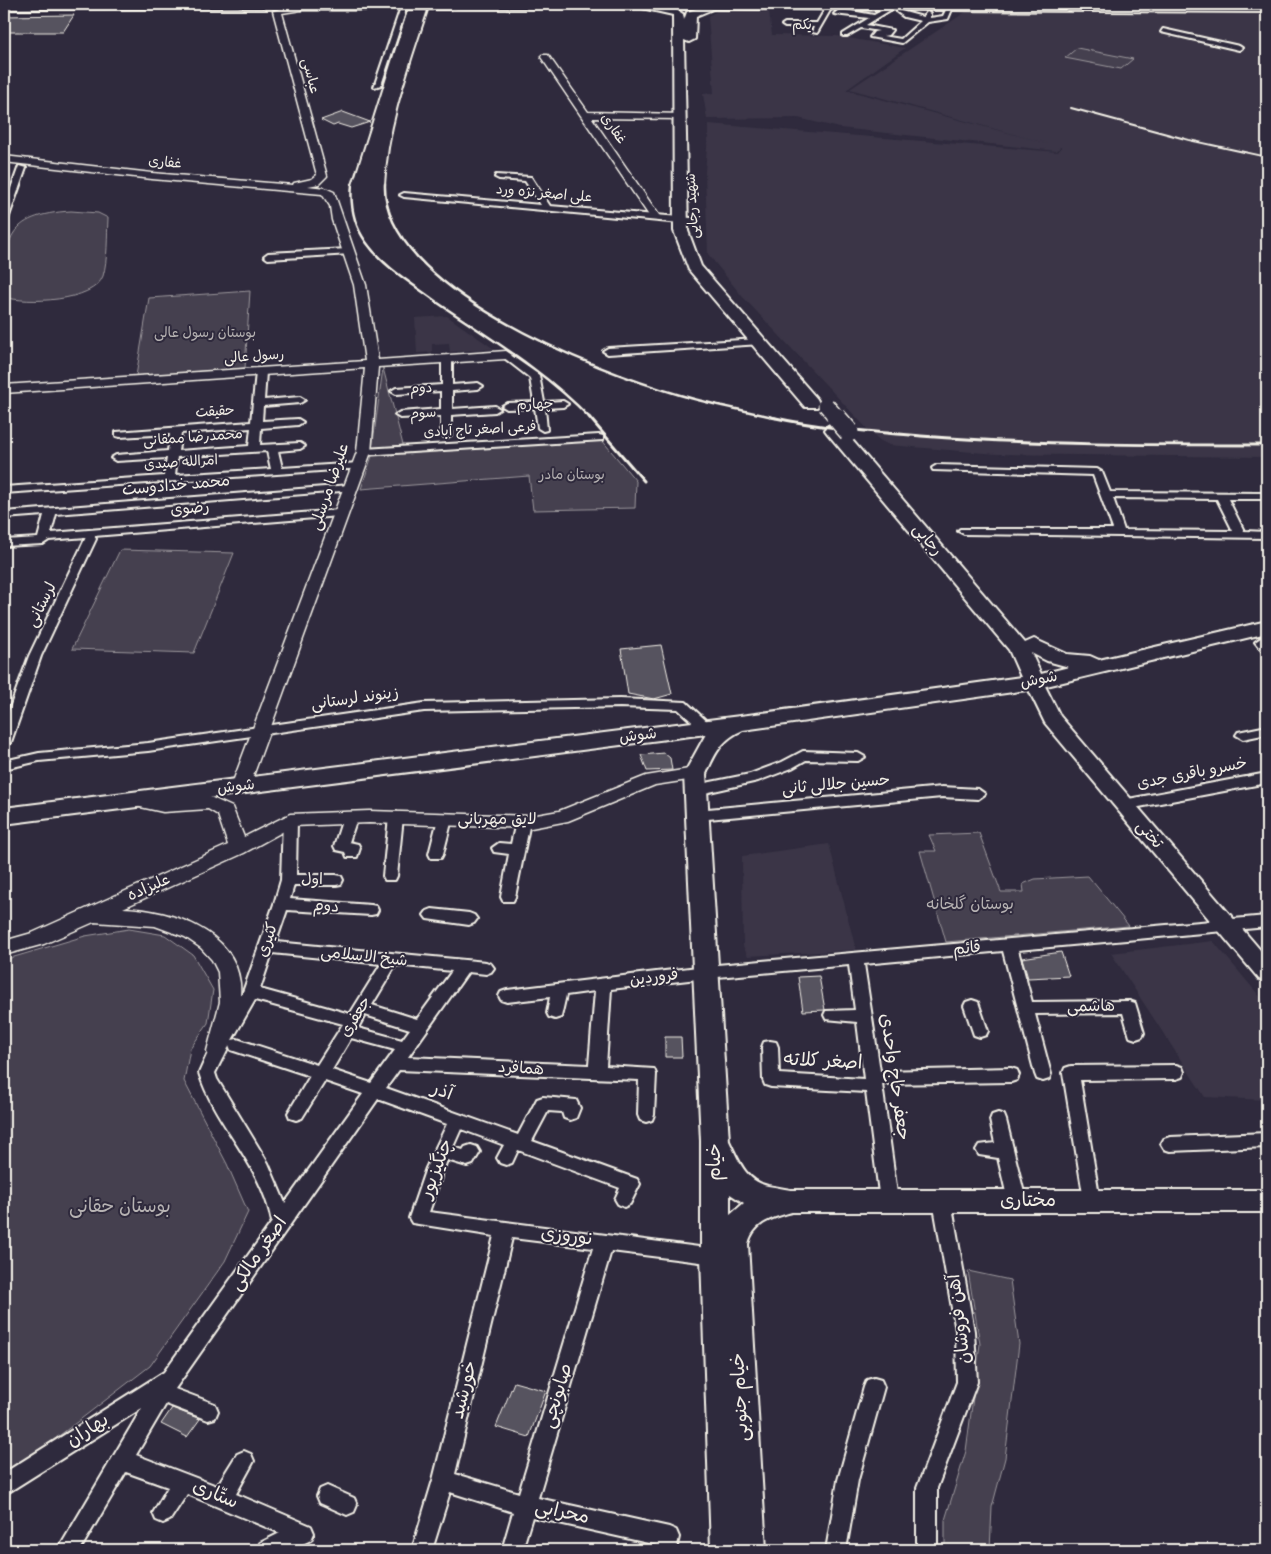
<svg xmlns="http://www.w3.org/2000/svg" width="1271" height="1554" viewBox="0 0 1271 1554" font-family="'Indie Flower','Playpen Sans Arabic',sans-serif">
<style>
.built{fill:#3b3647}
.green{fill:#454050;stroke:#9c989c}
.building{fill:#56525f;stroke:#f4f1e8}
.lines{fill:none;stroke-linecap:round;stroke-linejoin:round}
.minor-casing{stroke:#f4f1e8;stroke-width:4}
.tertiary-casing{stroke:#f4f1e8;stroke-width:3}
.secondary-casing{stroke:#f4f1e8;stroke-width:4}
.primary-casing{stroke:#f4f1e8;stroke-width:4}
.trunk-casing{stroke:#f4f1e8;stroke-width:4}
.minor{fill:#2f2a3d;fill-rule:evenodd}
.tertiary{fill:#2f2a3d;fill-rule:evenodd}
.secondary{fill:#2f2a3d;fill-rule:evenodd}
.primary{fill:#2f2a3d;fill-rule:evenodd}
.trunk{fill:#2f2a3d;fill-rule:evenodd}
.rail-far2{stroke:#f4f1e8;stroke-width:2}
.rail-far1{stroke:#f4f1e8;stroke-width:2.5}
.rail{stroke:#f4f1e8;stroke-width:3}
.primary-bridge-far1-casing{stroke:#f4f1e8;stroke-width:18;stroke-linecap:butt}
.primary-bridge-casing{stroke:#f4f1e8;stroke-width:22;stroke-linecap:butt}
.trunk-bridge-casing{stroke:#f4f1e8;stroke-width:14;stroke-linecap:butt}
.primary-bridge-far1{stroke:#2f2a3d;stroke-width:15}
.primary-bridge{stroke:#2f2a3d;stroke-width:19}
.trunk-bridge{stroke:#2f2a3d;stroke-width:12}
.labels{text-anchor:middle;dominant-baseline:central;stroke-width:4;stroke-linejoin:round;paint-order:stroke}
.far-street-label{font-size:14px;fill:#f4f1e8;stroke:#2f2a3d}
.far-park-label{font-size:14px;fill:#b7b3b3;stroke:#2f2a3d}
.street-label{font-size:16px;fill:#f4f1e8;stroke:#2f2a3d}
.park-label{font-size:16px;fill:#b7b3b3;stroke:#2f2a3d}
.near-street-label{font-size:19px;fill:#f4f1e8;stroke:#2f2a3d}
.near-park-label{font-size:19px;fill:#b7b3b3;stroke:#2f2a3d}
</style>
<rect width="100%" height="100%" fill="#2f2a3d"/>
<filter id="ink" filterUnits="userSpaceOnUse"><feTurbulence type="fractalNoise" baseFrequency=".02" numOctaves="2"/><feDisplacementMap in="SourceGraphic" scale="10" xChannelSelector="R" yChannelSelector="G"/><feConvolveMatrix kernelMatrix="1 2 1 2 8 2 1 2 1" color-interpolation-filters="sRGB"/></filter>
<g filter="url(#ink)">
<path class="built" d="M717,11H769L772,35L837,36L905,48L846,90L1053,145L850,89L967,11L1267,13V457L997,454L889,445L877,439L742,296L708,254L705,172L709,124L1058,152L1062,147H1060L1057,151L840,128L798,118L707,119L703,94L714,93L708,16Z
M447,316L494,349L450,352L449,343L432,344V352L417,353L415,318Z
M829,844L856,950L748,956L743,946L742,856Z
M1213,941L1267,1005V1100L1205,1097L1111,953Z"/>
<path class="green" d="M1077,48L1133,59L1121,69L1065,58Z
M71,211L98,213L108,218C107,236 108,259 103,276C94,302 26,304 4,297C4,240 6,215 71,211Z
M250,291L245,368L136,376L149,298Z
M383,368L403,445L372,450Z
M601,439L636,481L635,508L533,510L529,476L361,489L373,453Z
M120,550L234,553L194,653L72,649Z
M979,833L1001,892H1024L1023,884L1035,879L1088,876L1129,926L946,942L920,851H936L929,835Z
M129,929L165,935L193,955L213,990L208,1023L190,1049L184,1081L227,1164L248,1212L225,1261L150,1366L47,1445L4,1472V960L85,936Z
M968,1271L1010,1280L1019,1344L1005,1458L992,1507L990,1550H945V1520L966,1451L980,1344Z"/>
<path class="building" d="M74,15L63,32H4V16Z
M343,112L370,122L351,128L338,124L333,126L321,120Z
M661,645L672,694L654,699L628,694L621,649Z
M664,753L670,758L672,770L647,771L641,755Z
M1061,952L1069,976L1028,978L1022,958Z
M819,976L825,1010L803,1011L798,977Z
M665,1037H681L682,1057H665Z
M514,1382L546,1391L529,1437L496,1427Z
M172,1408L200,1419L187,1437L161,1424Z"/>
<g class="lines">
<defs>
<path id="minor" d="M404,5L407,7L381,85L374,87L401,7Z
M827,6L832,7L817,33L812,32L814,27H785L782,25L785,23H817Z
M890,6L895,7L866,25L892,30L888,35L883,36L901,39L921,21L904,17L897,12V10L923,17L927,12L930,14V18L943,16L948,6L953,7L948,19L928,22L902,43L870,37L874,32L879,31L861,28L847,36H843V34L869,18L834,14L840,9L874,15Z
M1163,29L1239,46L1242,48L1239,50L1161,32Z
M19,166L26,168L8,219L4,222V208Z
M496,175L531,177L550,206L691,218L695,221L691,224L404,197L400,195L404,193L541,205L525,181L499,179L495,177Z
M348,249L352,252L351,254L268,259L264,256L268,253Z
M758,339L761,340V344L608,354L603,351L608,348Z
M506,352L539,375L544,402L563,401L568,404L563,407L545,408L547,430L543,431L538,428L535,408L507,409L502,406L507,403L534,402L530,378L503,357V353Z
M447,356L452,359V385L478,383L483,386L478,389L452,391V409L495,406L500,409L495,412L451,415V435L446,438L441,435V416L400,418L395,415L400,412L441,409V391L396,394L391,391L396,388L442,385V359Z
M261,369L266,372L264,400L300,397L305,400L300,403L263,406L262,421L298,419L303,422L298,425L261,428L260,445L300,443L305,446L300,449L278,451L282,468L359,463L363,464V468L4,493V487L164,476L167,458L116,461L111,458L116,455L168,451L170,434L120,437L116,436V432L251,422L256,372ZM251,428L249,446L178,451L181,433ZM267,451L271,469L175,475L177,457Z
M599,435L603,436V440L364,455L359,452L364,449Z
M937,465L1097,469L1102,472L1110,492L1267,493V499H1228L1244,531L1267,532V538L964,534L958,531L960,529H1113L1093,475L933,470L932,468ZM1113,498L1217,499L1233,531L1124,530Z
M350,485L354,486V490L56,514L51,533L339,510L345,513L339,516L94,536L96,539L41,656L11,742L4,746V724L29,656L86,537L49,540L43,544L4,546V540L38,538L44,515L4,518V512Z
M1261,638L1267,641V653L1263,652L1255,642Z
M620,699L686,702L713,727L706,731L701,730L678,709L620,707L424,711L148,751L39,761L4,769V761L39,753L148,743L424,703Z
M1267,726V734L1243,739L1236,735L1238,732Z
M803,751L858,753L865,757L858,761L806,760L792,768L758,781L696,795L689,790L696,785L750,774L782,762Z
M1267,773V783L1123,810L1116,805L1123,800Z
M942,787L978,789L985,794L978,799L942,797L697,820L690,815L697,810Z
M396,812L403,817L397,876L395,880H385L383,876L389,817Z
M350,813L357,818L349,842L358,844L360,848L357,857H347L345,852L336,850L334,846L343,818Z
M445,814L452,819L443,854L441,858H431L429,854L438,819Z
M290,815L297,820L296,875H336L341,876L343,880L341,884L336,885H294L290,899L371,905L376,906L378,910L376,914L371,915L287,910L276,942L486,962L491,964L494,968L491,972L486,974L468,972L408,1057L589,1065L595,991L566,995L561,1017L555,1019L549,1017L547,1013L550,997L507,1002L501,1000L499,996L501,992L507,990L706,966L1267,916V927L1018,950L1032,1002L1129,1001L1135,1003L1144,1033L1142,1037L1136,1039L1130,1037L1123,1013L1035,1014L1051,1074L1049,1079L1043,1081L1037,1079L1035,1074L1003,951L864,964L880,1071L1011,1068L1017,1070L1019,1075L1017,1080L1011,1082L882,1084L898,1201L895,1206L889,1209L883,1206L880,1201L866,1092L771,1087L765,1085L763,1080L762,1047L764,1042L770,1041L776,1042L778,1047L779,1074L864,1079L857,1022L826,1019L824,1015L826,1011L855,1010L849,965L706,978L611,989L606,1066L654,1069L656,1074L654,1115L652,1120L646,1122L640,1120L638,1115L639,1080L399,1070L386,1088L518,1135L537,1099L543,1097L576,1100L580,1108L576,1118L570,1120L564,1118L562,1112L548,1111L532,1141L637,1179L640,1184L630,1204L624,1207L618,1204L615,1199L620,1188L518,1150L512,1163L506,1165L500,1163L497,1158L504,1145L461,1129L453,1147L463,1150L465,1147L471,1145L477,1147L480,1152L473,1164L467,1166L447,1160L429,1212L722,1250L725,1256L722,1262L716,1264L611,1251L538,1498L669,1527L676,1530L679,1537L676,1550H656L657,1545L532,1517L522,1550H502L513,1512L450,1492L432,1550H412L433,1480L494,1236L412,1223L409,1218L426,1168L447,1124L378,1099L175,1389L215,1404L218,1411L215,1418L208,1420L166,1404L136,1455L217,1486L237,1454L244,1451L251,1454L254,1461L236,1494L311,1526L314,1533L311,1540L290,1550H257L260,1543L280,1533L187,1494L170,1520L163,1523L156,1520L153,1513L168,1487L126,1472L80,1550H58L142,1408L4,1495V1473L164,1372L272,1222C261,1163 216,1127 199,1073L211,1046L243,992L274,904L281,880L283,820ZM272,953L381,964L350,1014L260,989ZM396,965L452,971L417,1019L372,1005ZM255,1000L343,1024L317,1065L237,1039L232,1040ZM365,1015L410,1029L402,1040L358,1028ZM351,1038L395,1050L371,1083L332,1070ZM229,1045L231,1050L310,1076L288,1113L290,1118L296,1120L302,1118L325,1081L363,1094L285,1203L268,1163L217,1079L215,1073ZM512,1238L593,1248L519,1493L455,1474Z
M523,817L530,822L515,897L513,901H503L501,897L509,854L494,852L492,848L499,843L511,844L516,822Z
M432,909L469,913L474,915L477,919L474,923L469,925L427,919L424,915L427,911Z
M972,1000L978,1002L988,1031L986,1035L980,1037L974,1035L964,1006L966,1002Z
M1176,1065L1182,1067L1184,1072L1182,1077L1176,1079L1080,1080L1100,1201L1097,1206L1091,1209L1085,1206L1063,1073L1065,1068L1071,1066Z
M998,1113L1004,1115L1006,1120L1026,1201L1023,1206L1017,1209L1011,1206L1008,1201L998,1158L979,1155L976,1150L979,1145L995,1143L990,1120L992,1115Z
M1267,1133V1147L1170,1151L1164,1149L1161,1144L1164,1139L1170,1137Z
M942,1193L948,1196L951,1201L974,1331L977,1382L937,1488V1550H917V1488L957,1382L956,1331L933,1201L936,1196Z
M874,1378L881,1380L884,1387L858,1480L846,1550H826L838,1480L864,1387L867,1380Z
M327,1486L354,1498L357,1505L354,1512L347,1515L320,1503L317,1496L320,1489Z"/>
<path id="tertiary" d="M301,4H373L377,7L373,10H301L282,13L327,176L319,184L308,186L325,188L334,192L366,285L378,360L506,351L512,355L506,359L378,367L371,452L249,787L246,791H234L231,787L357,452L365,368L4,393V385L365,361L354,285L332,220L330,206L322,194L152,179L4,162V156L152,173L293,185L294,183L312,179L317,175L273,11Z
M542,55H548L588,112L683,114V118L680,119L592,118L661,218L660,220H652L541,57Z
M695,768L701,770L704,774L701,778L655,785L568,821L531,828L369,823L293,826L244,853L123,908C169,910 234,929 240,983C242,1006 234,1029 227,1051L224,1057L217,1059L210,1057L207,1051L220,1002L218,972L212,960L201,948L185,937L155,926L94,922L44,944L4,955V941L32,933L228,845L218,815L208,809L163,812L127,804L124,800L127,796L133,794L163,800L210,797L232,807L244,837L290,814L369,811L531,816L559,811L646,776Z"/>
<path id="secondary" d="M1034,676L1041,678L1060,716L1267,958V982L1259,979L1045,723L1025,682L1027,678Z
M788,1190H1267V1212H788L779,1209L775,1201L779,1193Z"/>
<path id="primary" d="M642,4L672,7L683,14L684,20L687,12L711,4H719L720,6L696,16L695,39L689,42L684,40L688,231L701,266L817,399L819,403L817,407H805L689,270L674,231L673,15L642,8Z
M834,425L840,426L1025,643L1034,639L1067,654L1090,656L1099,660L1267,621V633L1034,689L743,730C722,739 715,753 706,774L729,1141C738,1159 745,1181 768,1186C779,1188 788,1189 798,1192L802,1201L798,1210C778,1217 754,1219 748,1244L766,1550H711L701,1256V1141L684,774L706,734L4,824V808L748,715L1021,677L1009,650L828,434L825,430L828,426ZM1031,653L1047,661L1069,667L1041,674ZM730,1194L744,1203L730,1215Z"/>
<path id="trunk" d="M4,4H312L306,7L4,9Z
M344,4H388C381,10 351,10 344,4Z
M447,4L1267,6V12L452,7Z"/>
</defs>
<use href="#minor" class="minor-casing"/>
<use href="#tertiary" class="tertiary-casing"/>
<use href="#secondary" class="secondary-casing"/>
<use href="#primary" class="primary-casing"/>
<use href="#trunk" class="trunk-casing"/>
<use href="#minor" class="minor"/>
<use href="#tertiary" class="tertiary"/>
<use href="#secondary" class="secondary"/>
<use href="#primary" class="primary"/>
<use href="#trunk" class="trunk"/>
<path class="rail-far2" d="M1071,108L1189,140L1267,157
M352,185L409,4
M385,185C388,122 411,63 430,4"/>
<path class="rail-far1" d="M352,184C350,204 353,224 366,242C384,268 413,284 438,303C491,339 546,372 590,418
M385,184C381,288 599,372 680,395C712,405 744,410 776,418"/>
<path class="rail" d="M589,417L644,481
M771,417C820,428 872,432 921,436C1036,445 1152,445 1267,445"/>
<defs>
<path id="primary-bridge-far1" d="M826,405L837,418"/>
<path id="primary-bridge" d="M836,417L849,432"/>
<path id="trunk-bridge" d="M382,4H452"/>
</defs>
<use href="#primary-bridge-far1" class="primary-bridge-far1-casing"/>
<use href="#primary-bridge" class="primary-bridge-casing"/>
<use href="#trunk-bridge" class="trunk-bridge-casing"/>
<use href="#primary-bridge-far1" class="primary-bridge-far1"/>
<use href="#primary-bridge" class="primary-bridge"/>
<use href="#trunk-bridge" class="trunk-bridge"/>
</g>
</g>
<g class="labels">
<g class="far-street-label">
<text x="802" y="25">یکم</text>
<text transform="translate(310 76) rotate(75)">عباسی</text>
<text transform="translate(613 129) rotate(55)">غفاری</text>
<text transform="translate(165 163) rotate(5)">غفاری</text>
<text transform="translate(544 194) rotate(5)">علی اصغر نژه ورد</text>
<text transform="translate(693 206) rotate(-93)">شهید رجایی</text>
<text transform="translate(254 357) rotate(-4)">رسول عالی</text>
<text transform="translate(421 389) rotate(-4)">دوم</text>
<text transform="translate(535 405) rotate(-2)">چهارم</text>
<text transform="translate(215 412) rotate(-4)">حقیقت</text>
<text transform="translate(423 414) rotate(-4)">سوم</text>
<text transform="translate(480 430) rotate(-3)">فرعی اصغر تاج آبادی</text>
<text transform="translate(193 438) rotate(-4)">محمدرضا ممقانی</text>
<text transform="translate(181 463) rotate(-4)">امرالله صیدی</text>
</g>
<g class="far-park-label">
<text x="205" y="333">بوستان رسول عالی</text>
<text x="572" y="475">بوستان مادر</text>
</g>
<g class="street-label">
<text transform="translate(176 486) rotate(-5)">محمد خدادوست</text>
<text transform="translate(330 487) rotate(-71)">علیرضا مرسلی</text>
<text transform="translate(190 509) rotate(-5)">رضوی</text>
<text transform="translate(927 540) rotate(50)">رجایی</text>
<text transform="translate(42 605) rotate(-63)">لرستانی</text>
<text transform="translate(1039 680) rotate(-11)">شوش</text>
<text transform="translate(355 699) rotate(-8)">زینوند لرستانی</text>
<text transform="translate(638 736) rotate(-7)">شوش</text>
<text transform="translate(1192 774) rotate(-11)">خسرو باقری جدی</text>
<text transform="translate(836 785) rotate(-5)">حسین جلالی ثانی</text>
<text transform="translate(236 787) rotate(-7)">شوش</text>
<text x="497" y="820">لایق مهربانی</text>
<text transform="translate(1149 835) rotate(49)">تختی</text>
<text x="312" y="880">اول</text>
<text transform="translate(149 888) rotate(-24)">علیزاده</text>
<text transform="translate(326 907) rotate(4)">دوم</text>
<text transform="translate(268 940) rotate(-71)">کثیری</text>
<text transform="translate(967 949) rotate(-5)">قائم</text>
<text transform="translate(364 957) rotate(6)">شیخ الاسلامی</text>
<text transform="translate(654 978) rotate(-7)">فروردین</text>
<text transform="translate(1091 1007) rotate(-1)">هاشمی</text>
<text transform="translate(356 1017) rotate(-58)">جعفری</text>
<text transform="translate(521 1069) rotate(3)">همافرد</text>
</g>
<g class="park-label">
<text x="970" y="905">بوستان گلخانه</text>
</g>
<g class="near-street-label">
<text transform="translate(823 1062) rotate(3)">اصغر کلاته</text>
<text transform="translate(894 1077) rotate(82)">جعفر حاج واحدی</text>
<text transform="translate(442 1092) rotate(20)">آذر</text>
<text transform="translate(715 1162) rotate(-90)">خیام</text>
<text transform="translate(437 1169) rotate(-69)">چنگیزپور</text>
<text x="1028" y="1201">مختاری</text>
<text transform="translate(567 1237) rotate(7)">نوروزی</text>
<text transform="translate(259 1254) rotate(-55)">اصغر مالکی</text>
<text transform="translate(960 1319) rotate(-97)">آهن فروشان</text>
<text transform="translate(465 1390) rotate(-76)">خورشید</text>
<text transform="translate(558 1396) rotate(-73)">صابونچی</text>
<text transform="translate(741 1397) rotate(-93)">خیام جنوبی</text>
<text transform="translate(88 1431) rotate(-32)">بهاران</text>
<text transform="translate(215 1495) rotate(23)">ستّاری</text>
<text transform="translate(562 1513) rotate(12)">محرابی</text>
</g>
<g class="near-park-label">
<text x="120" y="1207">بوستان حقانی</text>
</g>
</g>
<rect width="1271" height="1554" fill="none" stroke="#2f2a3d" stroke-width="20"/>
<rect x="10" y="10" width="1251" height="1534" fill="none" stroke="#f4f1e8" stroke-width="2" filter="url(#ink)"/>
</svg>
